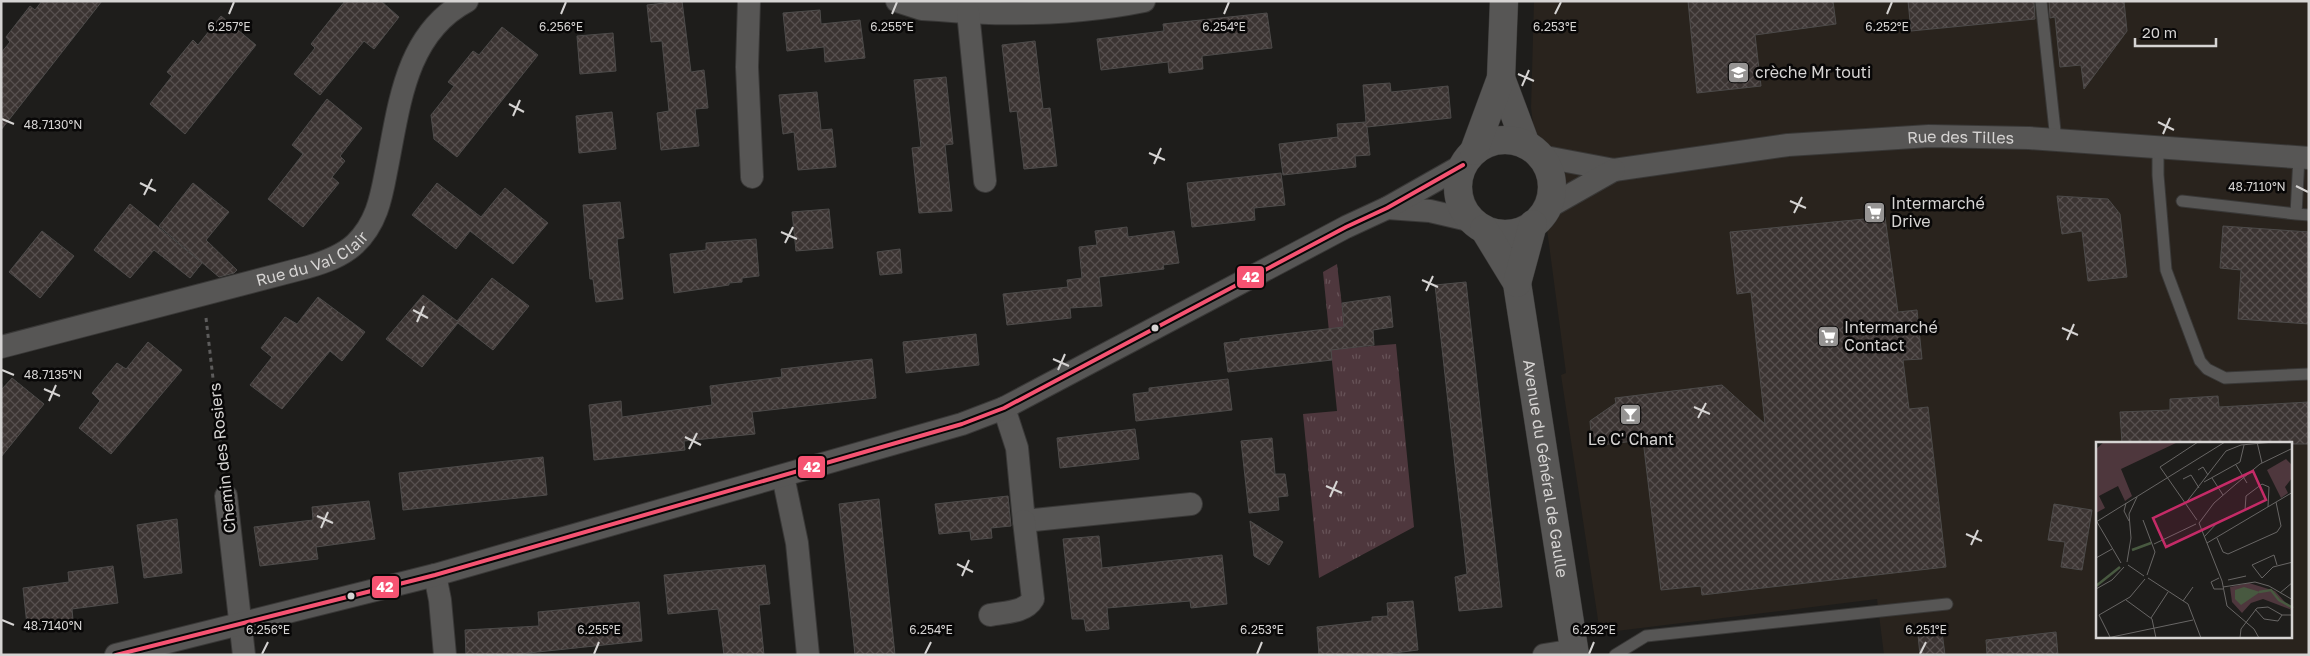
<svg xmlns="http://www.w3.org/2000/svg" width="2310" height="656" viewBox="0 0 2310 656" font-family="'Golos Text',sans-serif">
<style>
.built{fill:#29231d;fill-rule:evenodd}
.park{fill:url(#park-tufts)}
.building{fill:url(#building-cross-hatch);stroke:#4d4b4a}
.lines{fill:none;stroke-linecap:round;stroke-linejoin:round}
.service-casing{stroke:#393837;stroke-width:13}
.minor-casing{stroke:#393837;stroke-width:24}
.tertiary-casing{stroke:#393837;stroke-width:29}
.path{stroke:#5d5c5c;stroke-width:3;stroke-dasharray:4 4;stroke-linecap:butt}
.service{stroke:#575655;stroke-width:11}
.minor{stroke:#575655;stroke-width:22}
.tertiary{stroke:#575655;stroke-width:28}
.bus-1-casing{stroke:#080707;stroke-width:8}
.bus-1{stroke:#f65372;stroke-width:4}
.ticks{fill:none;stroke:#d6d4d3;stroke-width:2}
.bus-dot{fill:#d6d4d3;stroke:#080707;stroke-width:2}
.labels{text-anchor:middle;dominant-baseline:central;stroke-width:5;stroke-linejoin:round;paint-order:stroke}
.poi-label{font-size:16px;fill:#d6d4d3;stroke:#080707;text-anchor:start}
.street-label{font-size:16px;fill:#d6d4d3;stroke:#080707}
.inset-river{fill:none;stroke:#485940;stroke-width:2.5}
.inset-road{fill:none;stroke:#686665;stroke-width:1}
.view{fill:#c42b67;fill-opacity:0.15;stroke:#c42b67;stroke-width:2.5}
.inset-edge{fill:none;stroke:#d6d4d3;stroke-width:2.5}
.ticks-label{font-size:12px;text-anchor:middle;fill:#d6d4d3;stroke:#080707;stroke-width:5;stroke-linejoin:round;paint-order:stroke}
.line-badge{stroke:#080707;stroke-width:2}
.badge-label{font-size:14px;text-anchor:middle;font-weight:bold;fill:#fff}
</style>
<defs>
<pattern id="park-tufts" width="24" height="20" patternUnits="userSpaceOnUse" patternTransform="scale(1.25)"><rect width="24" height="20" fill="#4e373d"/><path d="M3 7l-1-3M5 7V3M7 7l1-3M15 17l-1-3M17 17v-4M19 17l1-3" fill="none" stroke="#675358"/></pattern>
<pattern id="building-cross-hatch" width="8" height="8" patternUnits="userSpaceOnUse" patternTransform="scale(1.25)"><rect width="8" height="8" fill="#3b3432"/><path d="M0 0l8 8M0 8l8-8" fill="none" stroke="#57504f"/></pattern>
</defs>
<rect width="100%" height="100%" fill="#1e1d1b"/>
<path class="built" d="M1534,1H2309V655H1884L1877,599L1600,633L1561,375L1566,373L1531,108ZM2098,443H2291V637H2098Z"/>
<path class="park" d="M1337,264L1347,348L1396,344L1414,527L1319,578L1303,414L1337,411L1323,272Z"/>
<path class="building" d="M42,1H102L1,130V53L10,42L6,37L30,6L35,10Z
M345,1H381L399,17L374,49L364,41L320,95L294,74L315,48L311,44Z
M682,1L691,72L704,70L708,108L695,109L699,146L661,150L657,113L669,111L662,41L651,42L647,5Z
M1688,1H1833L1836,24L1755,35L1761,86L1697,93Z
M1908,1H2034L2035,19L1911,31Z
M2049,1H2124L2127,31L2084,89L2081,65L2060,67L2055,17L2050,18Z
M820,10L821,24L860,20L865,58L825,62L824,47L787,51L783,13Z
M1267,13L1272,48L1202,56L1203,69L1169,73L1168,62L1101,70L1097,39L1164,31L1163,24Z
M221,16L256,45L185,134L150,104L172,76L167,72L193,40L198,45Z
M502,27L538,55L457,157L434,139L431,115L454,86L448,82L473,51L479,55Z
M613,33L616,71L580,74L577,36Z
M1035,41L1043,109L1050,108L1057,166L1024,169L1017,111L1010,112L1002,45Z
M946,77L953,144L945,145L952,211L919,213L912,148L921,147L914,80Z
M1390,83L1391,92L1448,86L1451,118L1367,127L1370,155L1355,156L1356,167L1283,175L1279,144L1338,137L1337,124L1366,122L1363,85Z
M817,92L821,130L832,129L836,167L798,170L794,132L783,134L779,95Z
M327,99L362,128L340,156L345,161L332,177L339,183L303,227L268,199L303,154L292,145Z
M612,112L616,149L579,153L576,116Z
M1281,173L1285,205L1254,208L1255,220L1192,227L1187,183Z
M193,183L229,212L206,240L237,270L234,273L219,277L159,226Z
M437,183L481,217L505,188L548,223L513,264L470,231L456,249L412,215Z
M2057,196L2108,199L2120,214L2127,277L2088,281L2082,231L2062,234Z
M620,202L624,238L617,239L623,299L596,302L593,279H590L583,205Z
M130,204L202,263L190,278L154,250L130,278L94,250Z
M829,209L833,248L796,251L792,212Z
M1885,217L1898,312L1917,310L1922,359L1903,360L1909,409L1928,407L1946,567L1702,595L1701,586L1661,590L1643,440L1592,446L1590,421L1616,403L1615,398L1722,385L1765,424L1751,292L1737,294L1730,232Z
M2223,226L2309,232V324L2238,319L2241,270L2220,268Z
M1127,227L1128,237L1174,231L1179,263L1163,265L1164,269L1099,277L1102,306L1070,308L1071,318L1007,325L1003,294L1068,287L1067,280L1082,278L1079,247L1097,245L1095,231Z
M42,231L74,256L40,298L9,272Z
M756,239L759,276L742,278V282L729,283V285L674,293L670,254L706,250V243Z
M900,249L902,273L880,275L877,252Z
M492,278L529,306L493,350L458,323L422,367L386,339L423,295L457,321Z
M1466,282L1502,607L1459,611L1455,577L1467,574L1435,285Z
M1390,296L1393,327L1373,330L1374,345L1331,350L1332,360L1228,372L1224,343L1240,341V339L1344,327L1342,303Z
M318,297L365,332L342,361L330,351L282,409L250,385L272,357L261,348L285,317L297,324Z
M976,334L979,365L906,373L903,342Z
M148,342L182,370L111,454L79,428L100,401L92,393L117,363L126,369Z
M872,359L876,398L752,412L755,434L684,441L685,450L594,460L589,405L621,401L622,417L712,405L710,386L782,377L781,369Z
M12,378L44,404L1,457V390Z
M1228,379L1232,410L1136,421L1133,394L1149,392V388Z
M2218,396L2219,407L2309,402V444H2122L2120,412L2170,410V399Z
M1135,429L1139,459L1060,468L1057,438Z
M1272,438L1275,474H1285L1288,496L1278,497L1279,510L1249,513L1241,441Z
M543,457L547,495L403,510L399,473Z
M1008,496L1011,526L991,528L992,538L971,540L970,531L939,534L935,504Z
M879,499L895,655H855L839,504Z
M369,501L375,539L316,547L318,559L260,566L254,527L313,520L312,507Z
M2054,504L2092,510L2082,570L2061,567L2065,542L2048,540Z
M177,519L182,573L144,578L137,525Z
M1250,521L1283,542L1269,565L1254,556Z
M1099,536L1102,568L1222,555L1227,604L1191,608L1190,601L1107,608L1109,629L1086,631L1084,619H1072L1063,539Z
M765,565L770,604L759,605L764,655H724L718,609L668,614L664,575Z
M113,566L118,603L72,609L73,620L27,625L23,588L69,582L68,572Z
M1413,601L1418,650L1378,655H1319L1317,627L1372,621V617L1388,616L1387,603Z
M639,602L642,641L509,655H466L465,630L539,626L538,612Z
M1942,632L1945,655H1920L1918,635Z
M2056,632L2058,655H1987L1986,640Z"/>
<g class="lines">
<defs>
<path id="service" d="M2041,1L2056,140
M2158,147V175L2166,270L2200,361L2207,369L2225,378L2309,374
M2182,201L2296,214L2299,157
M2296,214L2309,215
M1615,655L1646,636L1947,604"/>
<g id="minor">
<path d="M749,1L747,67L752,177"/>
<path d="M897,1L922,9L939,10C1009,16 1075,15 1144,1"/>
<path d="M968,12L985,181"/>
<path id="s1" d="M1540,156L1614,170L1788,145L1929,136L2029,138L2309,158"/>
<path d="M1387,208L1430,211L1473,221"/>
<path d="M1547,208L1614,170"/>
<path id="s2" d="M1,347L308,267C325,262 342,256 355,244C376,224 381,199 386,172C399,109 404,34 467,1"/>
<path d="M1004,408L1017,448L1024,521L1191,504"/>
<path d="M783,476L797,543L808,655"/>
<path d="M226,496L244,655"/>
<path d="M435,575L440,600L445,655"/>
<path d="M990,615C1004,612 1025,613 1033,599L1024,521"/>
<path d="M116,655L435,575L962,424L1004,408L1346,227L1387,208L1463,165"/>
<path d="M1544,655L1575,650"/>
</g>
<g id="tertiary">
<path d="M1501,78L1526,145"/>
<circle cx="1505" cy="187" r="47"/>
<path d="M1474,151L1501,78L1504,1"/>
<path id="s3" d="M1484,229L1517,283L1575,655"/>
<path d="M1517,283L1533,224"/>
</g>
</defs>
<use href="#service" class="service-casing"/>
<use href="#minor" class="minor-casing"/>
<use href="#tertiary" class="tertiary-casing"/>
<path class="path" d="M206,318L224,473"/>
<use href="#service" class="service"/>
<use href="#minor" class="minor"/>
<use href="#tertiary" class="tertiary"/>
<defs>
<path id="bus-1" d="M116,655L435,575L962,424L1004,408L1346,227L1387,208L1463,165"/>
</defs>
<use href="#bus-1" class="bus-1-casing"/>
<use href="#bus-1" class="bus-1"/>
</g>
<path class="ticks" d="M229,14L234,2M561,14L566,2M892,14L897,2M1224,14L1229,2M1555,14L1561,2M1887,14L1892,2M1518,74L1534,81M1522,86L1529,70M509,104L524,112M513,116L520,100M2,119L14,124M2158,122L2174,130M2163,134L2170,118M1149,153L1165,160M1154,164L1161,148M140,183L156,191M2296,186L2308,192M144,195L152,179M1790,201L1806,208M1794,213L1802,197M781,232L797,239M785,243L793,227M1422,280L1438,287M1426,291L1433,276M413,310L428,318M417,322L424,306M2062,328L2078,335M2067,340L2074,324M1053,359L1069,366M2,370L14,375M1058,370L1065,354M44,389L60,396M49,401L56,385M1694,407L1710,414M1698,418L1706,403M685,437L701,445M689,449L697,433M1326,486L1342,493M1330,497L1337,481M317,516L333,523M321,528L328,512M1966,534L1982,541M1971,545L1978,530M957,564L973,572M962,576L969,560M2,620L14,625M262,654L268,642M594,654L599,642M925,654L931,642M1257,654L1262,642M1589,654L1594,642M1920,654L1926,642"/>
<defs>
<symbol id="school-square" viewBox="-11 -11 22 22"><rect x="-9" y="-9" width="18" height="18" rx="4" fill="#969493" stroke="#080707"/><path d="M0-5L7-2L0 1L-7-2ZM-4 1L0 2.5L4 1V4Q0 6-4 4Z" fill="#fff"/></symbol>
<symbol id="supermarket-square" viewBox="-11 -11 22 22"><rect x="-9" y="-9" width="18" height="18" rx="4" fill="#969493" stroke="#080707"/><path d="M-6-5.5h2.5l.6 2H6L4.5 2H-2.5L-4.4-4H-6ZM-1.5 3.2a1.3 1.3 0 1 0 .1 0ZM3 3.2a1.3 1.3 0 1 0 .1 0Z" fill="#fff"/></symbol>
<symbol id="bar-square" viewBox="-11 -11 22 22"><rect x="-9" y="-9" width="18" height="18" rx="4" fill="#969493" stroke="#080707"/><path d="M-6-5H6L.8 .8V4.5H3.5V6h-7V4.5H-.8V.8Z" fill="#fff"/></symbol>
</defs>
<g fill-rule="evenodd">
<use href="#school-square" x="1726" y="60" width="25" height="25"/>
<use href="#supermarket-square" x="1862" y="200" width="25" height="25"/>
<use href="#supermarket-square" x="1816" y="324" width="25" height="25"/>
<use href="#bar-square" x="1618" y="402" width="25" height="25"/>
</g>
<g class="bus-dot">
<circle cx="1155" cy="328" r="4.5"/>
<circle cx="351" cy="596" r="4.5"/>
</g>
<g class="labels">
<g class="poi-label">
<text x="1755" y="72">crèche Mr touti</text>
<text x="1891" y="203">Intermarché<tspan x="1891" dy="18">Drive</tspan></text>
<text x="1844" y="327">Intermarché<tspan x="1844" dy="18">Contact</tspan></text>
<text x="1631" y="439" text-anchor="middle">Le C' Chant</text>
</g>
<g class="street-label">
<text stroke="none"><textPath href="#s1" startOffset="424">Rue des Tilles</textPath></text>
<text stroke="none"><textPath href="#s2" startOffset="324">Rue du Val Clair</textPath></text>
<text transform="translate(222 458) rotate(-96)">Chemin des Rosiers</text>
<text stroke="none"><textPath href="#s3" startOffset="251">Avenue du Général de Gaulle</textPath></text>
</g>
</g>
<g transform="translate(2096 442)">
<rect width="196" height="196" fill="#1e1d1b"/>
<path d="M8,0H82L25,27L36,54L29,59L22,44L3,54L9,66L0,71V7Z" fill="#4e373d"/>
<path d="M190,17L196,23V36L189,45L192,51L185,56L171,28ZM153,141L179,149L196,168L167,157L155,161L146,171L136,160L134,145Z" fill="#4e373d"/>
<path d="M148,145L164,150L145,163L139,157V148Z" fill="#485940"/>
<path class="inset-river" d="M36,108L55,101M0,144L24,125M163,150L175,148L183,158L197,166"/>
<path class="inset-road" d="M161,0L166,21M140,23L151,41M102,28L107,25L112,33M116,36L127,53M87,37L95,33L103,46M108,40L144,20L148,3M30,61L28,69L33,79M89,62L130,9L145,3L178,0M47,78L59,110L51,133M101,78L64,25L102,0M0,80L129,0M1,80L25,121M108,95L122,80L149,68L150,54L166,42L173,45L172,65M121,96L127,110L132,112L181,90L185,84L180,60M111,101L197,50M58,102L100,82M0,116L16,107M31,120L35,96L33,72L41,55M32,123L48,134M52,136L92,162L105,196M123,136L115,140L118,147H127M166,136L156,123L178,113L181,123M166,136L177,125L197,120M132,138L150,134M127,145L159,140L173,144L197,158M0,147L16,138L28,125M184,151L197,140M30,158L56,177L60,196M87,159L97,145M159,167L168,177L182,179L186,173M55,176L72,150M14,195L3,173L34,155L49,137M11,196L97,178M144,196L145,187L161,166L172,165L186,173H197M163,196L158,187L131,164L126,139L103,81L118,61L140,42L164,22L197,6"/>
<path class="view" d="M157,29L170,58L70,105L57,76Z"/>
<rect width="196" height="196" class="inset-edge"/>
</g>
<g class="ticks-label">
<text x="229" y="31">6.257°E</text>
<text x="561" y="31">6.256°E</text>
<text x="892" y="31">6.255°E</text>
<text x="1224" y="31">6.254°E</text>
<text x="1555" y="31">6.253°E</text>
<text x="1887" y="31">6.252°E</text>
<text x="53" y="129">48.7130°N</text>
<text x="2257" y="191">48.7110°N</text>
<text x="53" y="379">48.7135°N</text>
<text x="53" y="630">48.7140°N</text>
<text x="1926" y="634">6.251°E</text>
<text x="268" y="634">6.256°E</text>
<text x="599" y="634">6.255°E</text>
<text x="931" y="634">6.254°E</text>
<text x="1262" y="634">6.253°E</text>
<text x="1594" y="634">6.252°E</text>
</g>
<g class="line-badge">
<rect x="1236" y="265" width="29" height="24" rx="5" fill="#f65372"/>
<rect x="797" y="455" width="29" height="24" rx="5" fill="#f65372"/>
<rect x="371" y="575" width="29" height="24" rx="5" fill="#f65372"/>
</g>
<g class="badge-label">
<text x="1251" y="282">42</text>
<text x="812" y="472">42</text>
<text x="385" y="592">42</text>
</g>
<rect width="2310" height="656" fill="none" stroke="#d6d4d3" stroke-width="5"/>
<path d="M2135 38v8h81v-8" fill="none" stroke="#d6d4d3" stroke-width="2.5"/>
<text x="2142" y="38" font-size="15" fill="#d6d4d3" stroke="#080707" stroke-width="4" paint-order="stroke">20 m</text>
</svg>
